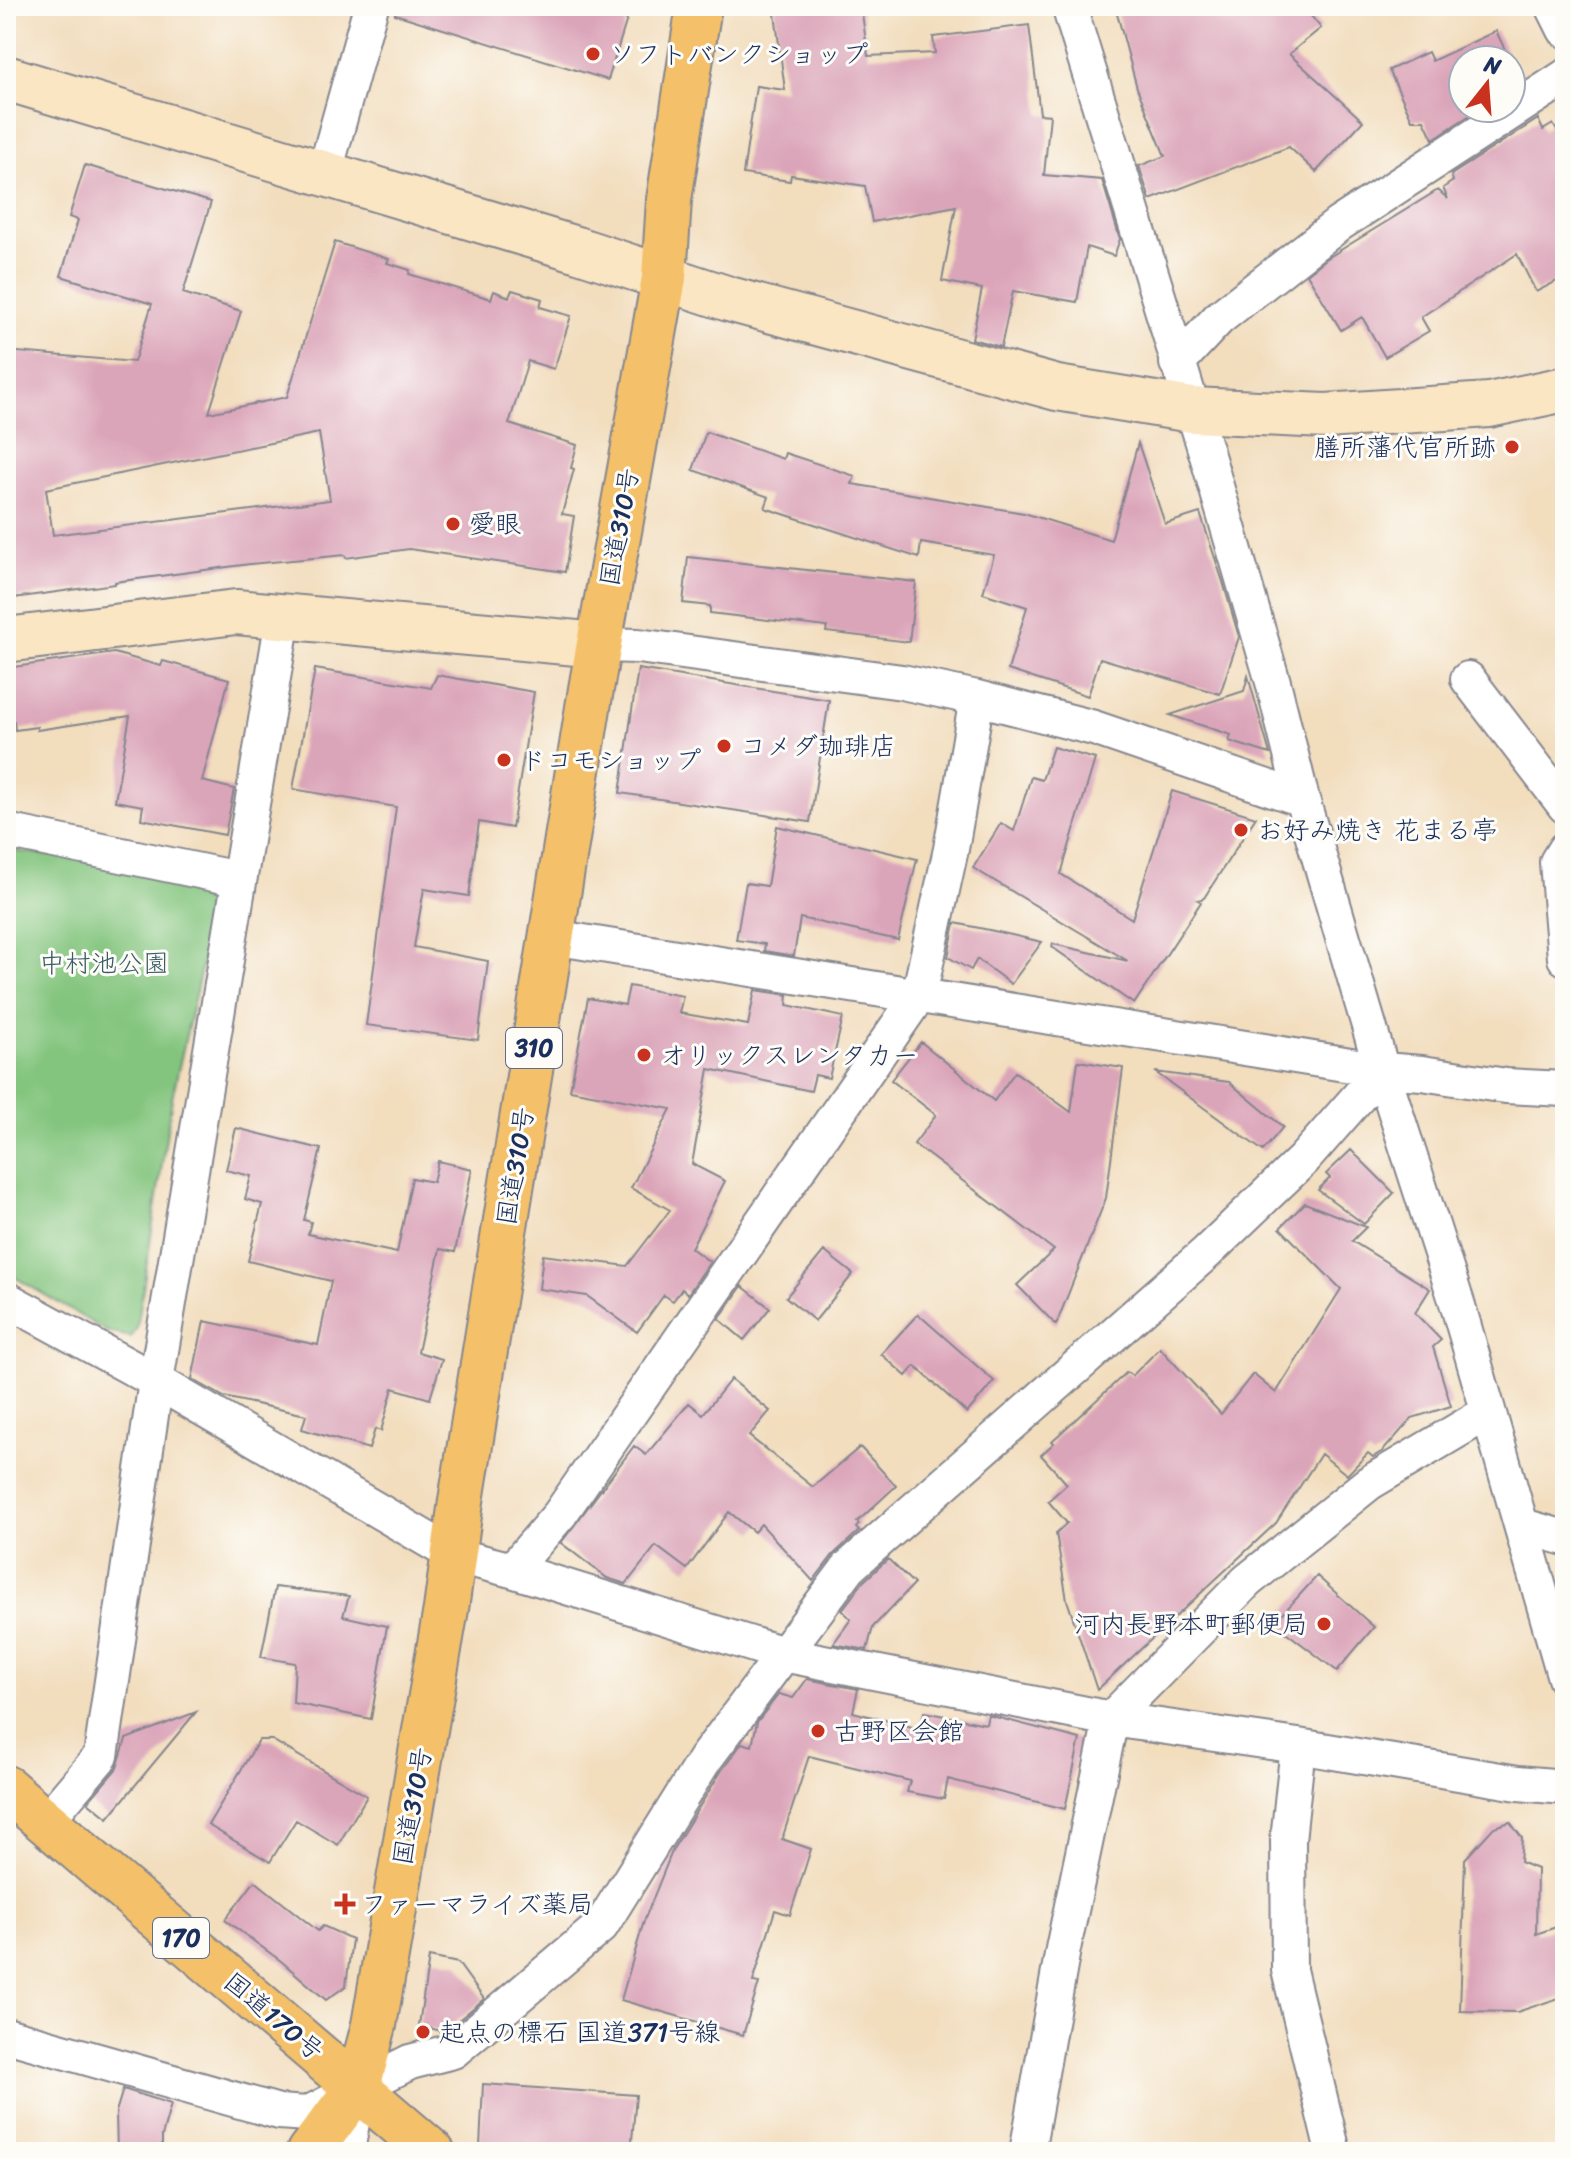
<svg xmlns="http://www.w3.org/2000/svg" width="1571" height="2158" viewBox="0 0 1571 2158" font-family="Sriracha,'Klee One',sans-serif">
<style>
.green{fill:#83c57e;stroke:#4f7a6e;stroke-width:2}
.building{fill:#dba5b9;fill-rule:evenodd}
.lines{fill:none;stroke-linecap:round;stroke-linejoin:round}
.street-casing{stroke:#86868e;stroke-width:38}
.secondary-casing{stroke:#86868e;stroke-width:48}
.highway-casing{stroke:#86868e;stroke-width:48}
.street{stroke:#fff;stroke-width:34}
.secondary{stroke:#fbe6c3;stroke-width:44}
.highway{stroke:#f4c16a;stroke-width:44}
.poi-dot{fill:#c8321e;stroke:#fdfcf7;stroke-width:3}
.labels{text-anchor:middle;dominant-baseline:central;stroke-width:6;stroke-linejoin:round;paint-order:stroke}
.shield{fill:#fdfcf7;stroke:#5f6c8c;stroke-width:2}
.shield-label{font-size:24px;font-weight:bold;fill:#1b2f5e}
.poi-label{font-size:26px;fill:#1b2f5e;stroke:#fdfcf7;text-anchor:start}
.street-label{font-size:26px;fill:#1b2f5e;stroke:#fdfcf7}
.park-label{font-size:26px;fill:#3a5c68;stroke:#fdfcf7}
</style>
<rect width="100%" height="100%" fill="#fdfcf7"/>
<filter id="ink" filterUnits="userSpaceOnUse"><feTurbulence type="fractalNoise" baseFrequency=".0125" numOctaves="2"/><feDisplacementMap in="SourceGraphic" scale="16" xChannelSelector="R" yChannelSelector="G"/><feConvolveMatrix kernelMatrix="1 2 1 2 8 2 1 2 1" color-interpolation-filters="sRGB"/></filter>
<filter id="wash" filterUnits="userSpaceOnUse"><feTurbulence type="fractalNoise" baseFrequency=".006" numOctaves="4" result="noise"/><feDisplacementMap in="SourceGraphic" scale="32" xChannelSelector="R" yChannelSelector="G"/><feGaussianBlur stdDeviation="1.8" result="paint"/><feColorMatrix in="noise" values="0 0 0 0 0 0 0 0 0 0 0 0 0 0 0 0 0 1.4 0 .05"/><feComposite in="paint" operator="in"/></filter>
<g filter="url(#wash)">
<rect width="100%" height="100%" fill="#f2ddbd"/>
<path class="green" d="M6,850L222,875L172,1098L137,1328L131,1337L108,1332L6,1272Z"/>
<g id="blocks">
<path class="building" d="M396,6H631L608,80L395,14Z
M774,6H861L868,56L935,53L933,37L1029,25L1040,114L1050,115L1044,175L1102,180L1120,239L1114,256L1087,247L1077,302L1013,291L1001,347L972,339L982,289L942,281L956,206L872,222L865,186L791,175L790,181L743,174L756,86L785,90Z
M1115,6H1303L1321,28L1289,54L1363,121L1316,172L1289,147L1150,200L1139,166L1165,156L1137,88Z
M1496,31L1510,60H1463V108H1481L1433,139L1424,120H1412L1389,70L1428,52L1432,61Z
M1511,62L1520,82L1511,88Z
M1538,119L1543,130L1553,124L1565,144V277L1536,292L1517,254L1421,317L1429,331L1385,357L1362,317L1341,330L1307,274L1326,259L1438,190L1448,199L1443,188L1453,181L1451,175Z
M85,165L211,202L183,293L241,311L209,413L287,397L335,242L389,259L387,263L410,270L409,274L491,299L494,291L509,297L512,290L542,299L540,307L571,316L554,369L528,361L509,424L577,445L571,468L574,469L562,514L574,516L565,572L409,549L346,558L345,555L250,564L115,582V584L6,599V351L134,362L152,304L61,276L78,220L69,217ZM319,433L330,500L53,535L46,489Z
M706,432L783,459L785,453L855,476L852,484L1024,513L1111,540L1138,443L1165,524L1200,513L1223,582L1239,637L1220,694L1100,658L1088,696L1008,670L1027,607L983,593L994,555L921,543L919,558L765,508L769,497L693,470Z
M688,557L916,582L909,642L826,632L827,627L710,613V606L683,603Z
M114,653L161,666L163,661L229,679L202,781L234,789L225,835L141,819L143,806L115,801L130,716L37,730V727L15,730L14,721L6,722V668Z
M315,669L431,688L437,675L534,692L512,828L479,822L469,896L424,889L414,947L488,961L478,1040L366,1025L396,807L293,789Z
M638,669L829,700L810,822L620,793Z
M1248,676L1270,754L1229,741L1231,735L1170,715L1244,691Z
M1053,747L1095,759L1061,874L1132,919L1172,791L1256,817L1204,898L1198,900L1201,902L1134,1004L1052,947L1053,944L1128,961L973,868L1001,823L1014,831L1031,777L1042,780Z
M777,826L917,859L898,940L800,918L794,956L764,951L765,944L736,940L746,883L767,886Z
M955,923L994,931L1042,942L1011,984L977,959L971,970L948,957Z
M629,986L683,996L679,1013L748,1025L755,990L788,995L787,1005L843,1017L829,1078L815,1075L811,1091L709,1069L692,1164L725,1181L691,1248L710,1262L688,1294L682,1289L673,1301L664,1295L637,1332L587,1296L539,1289L543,1255L627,1266L670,1210L631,1188L671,1109L570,1090L588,998L625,1005Z
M921,1042L994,1101L1015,1072L1071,1112L1078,1061L1123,1068L1106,1198L1056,1325L1017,1285L1054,1250L914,1144L936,1115L891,1080Z
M1155,1072L1229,1082L1283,1127L1263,1151Z
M236,1128L321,1149L304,1220L311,1222L308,1234L397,1253L412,1178L433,1182L438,1161L472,1169L455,1252L440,1249L418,1352L442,1359L430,1399L393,1388L381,1431L375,1429L369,1449L302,1429L306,1415L224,1397L192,1379L204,1321L318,1345L331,1281L248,1261L262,1204L245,1199L251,1176L226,1170Z
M1351,1150L1394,1193L1364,1224L1318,1190L1330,1178L1326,1174Z
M1305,1203L1366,1227L1352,1241L1430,1289L1415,1313L1441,1340L1433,1347L1451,1406L1412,1418L1383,1451L1373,1457L1368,1453L1347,1475L1321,1454L1276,1523L1097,1690L1067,1600L1056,1533L1067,1523L1048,1501L1067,1484L1041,1455L1054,1443L1052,1441L1127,1372L1132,1376L1160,1348L1221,1414L1253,1374L1276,1393L1341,1289L1280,1228Z
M824,1251L853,1274L815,1321L786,1297Z
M742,1286L770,1308L744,1340L719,1319Z
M918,1314L994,1381L967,1413L915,1366L906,1376L881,1354Z
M731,1379L770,1411L749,1436L813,1487L860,1447L896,1486L857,1522L859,1524L856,1528L859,1531L833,1555L813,1581L761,1524L754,1532L729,1512L687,1569L656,1546L626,1584L607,1578L561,1543L634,1446L646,1455L689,1403L703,1414Z
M888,1559L914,1584L873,1627L867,1650L833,1644L851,1619L842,1610L864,1581Z
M1317,1576L1374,1627L1337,1671L1274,1623Z
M275,1587L349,1596L343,1616L387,1626L371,1719L293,1703L295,1663L261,1657Z
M807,1679L858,1689L853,1712L920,1729L924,1712L986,1724L988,1715L1080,1739L1065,1809L948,1779L944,1799L907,1792L910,1781L809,1756L782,1839L811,1849L790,1915L775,1910L753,1982L759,1983L743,2035L621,2000L644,1921L673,1849L722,1770L742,1743L752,1746L757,1722L779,1694L793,1698Z
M196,1712L108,1818L88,1802L117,1768L126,1739Z
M259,1740H272L367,1796L338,1845L296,1820L270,1862L208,1825Z
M1510,1822L1522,1838L1520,1862L1537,1869L1536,1934L1565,1924V1996L1517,2012L1460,2011L1465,1859L1494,1827Z
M255,1881L318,1931L323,1926L352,1939L346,1986L326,2000L281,1961L225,1920Z
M429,1957L458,1963L484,1999L444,2032L419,2025Z
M483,2084L636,2095L631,2152L480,2147Z
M123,2089L171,2104L162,2136V2152H117L116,2112Z"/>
</g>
</g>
<g filter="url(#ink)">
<use href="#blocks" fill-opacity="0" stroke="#86868e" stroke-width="2"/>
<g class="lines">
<defs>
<path id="street" d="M1069,6L1209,462L1273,682L1302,799L1382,1070L1458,1306L1565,1678
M1553,6L1565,30
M324,175L371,6
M1177,363L1219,318L1339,224L1565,77
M599,645L638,646L902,682L977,698L1094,728L1302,799
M1468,679L1565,806
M6,831L238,879
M1565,849L1557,862L1565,958
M552,937L1382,1070L1422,1073L1506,1086L1565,1089
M6,1299L156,1381L454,1555L512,1570L783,1654L1111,1719L1298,1746L1518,1783L1565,1787
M1523,1526L1565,1538
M512,1570L560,1514L919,995L951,849L977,698
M1298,1746L1288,1840L1289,1970L1333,2152
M45,1822L101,1756L156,1381L283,618
M6,2035L279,2112L307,2114L410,2062L453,2051L601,1926L705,1759L849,1567L1206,1253L1303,1160L1382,1070
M347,2152L357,2092
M1027,2152L1063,1949L1111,1719L1247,1581L1369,1483L1487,1413"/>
<path id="secondary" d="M6,78L576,249L729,299L1057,388L1192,410L1326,416L1489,405L1565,389
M6,640L236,612L599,645"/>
<path id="highway" d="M6,1788L432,2152
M309,2152L358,2087L374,2025L446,1609L461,1501L591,689L664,278L669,200L699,6"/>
</defs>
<use href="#street" class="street-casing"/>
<use href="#secondary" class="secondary-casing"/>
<use href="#highway" class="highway-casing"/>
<use href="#street" class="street"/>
<use href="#secondary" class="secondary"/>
<use href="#highway" class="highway"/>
</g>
</g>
<g class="poi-dot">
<circle cx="593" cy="54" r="8"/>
<circle cx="1512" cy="447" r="8"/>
<circle cx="453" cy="524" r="8"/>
<circle cx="724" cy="746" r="8"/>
<circle cx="504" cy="760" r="8"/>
<circle cx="1241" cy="830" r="8"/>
<circle cx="644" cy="1055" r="8"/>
<circle cx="1324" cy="1624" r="8"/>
<circle cx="818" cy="1731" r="8"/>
<path d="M341 1892h8v8h8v8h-8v8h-8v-8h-8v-8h8z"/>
<circle cx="423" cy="2032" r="8"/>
</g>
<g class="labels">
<g class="shield">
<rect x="506" y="1028" width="56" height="40" rx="6"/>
<rect x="153" y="1918" width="56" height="40" rx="6"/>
</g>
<g class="shield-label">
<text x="534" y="1048">310</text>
<text x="181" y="1938">170</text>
</g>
<g class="poi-label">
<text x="609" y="54">ソフトバンクショップ</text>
<text x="1496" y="447" text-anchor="end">膳所藩代官所跡</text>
<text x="469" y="524">愛眼</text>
<text x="740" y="746">コメダ珈琲店</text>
<text x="520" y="760">ドコモショップ</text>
<text x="1257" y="830">お好み焼き 花まる亭</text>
<text x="660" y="1055">オリックスレンタカー</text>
<text x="1308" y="1624" text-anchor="end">河内長野本町郵便局</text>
<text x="834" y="1731">古野区会館</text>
<text x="361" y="1904">ファーマライズ薬局</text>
<text x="439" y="2032">起点の標石 国道371号線</text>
</g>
<g class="street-label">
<text transform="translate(619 527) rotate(-80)">国道310号</text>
<text transform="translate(515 1166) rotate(-81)">国道310号</text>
<text transform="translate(412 1806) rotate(-80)">国道310号</text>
<text transform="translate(274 2016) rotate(40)">国道170号</text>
</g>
<g class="park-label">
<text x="104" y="963">中村池公園</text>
</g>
</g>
<rect width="1571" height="2158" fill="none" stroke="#fdfcf7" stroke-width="32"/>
<g transform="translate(1487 84) rotate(17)"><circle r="38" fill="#fdfcf7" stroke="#a3aaba" stroke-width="2"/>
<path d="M0-6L14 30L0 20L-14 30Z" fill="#c8321e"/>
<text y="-12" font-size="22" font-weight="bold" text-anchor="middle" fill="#1b2f5e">N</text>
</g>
</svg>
